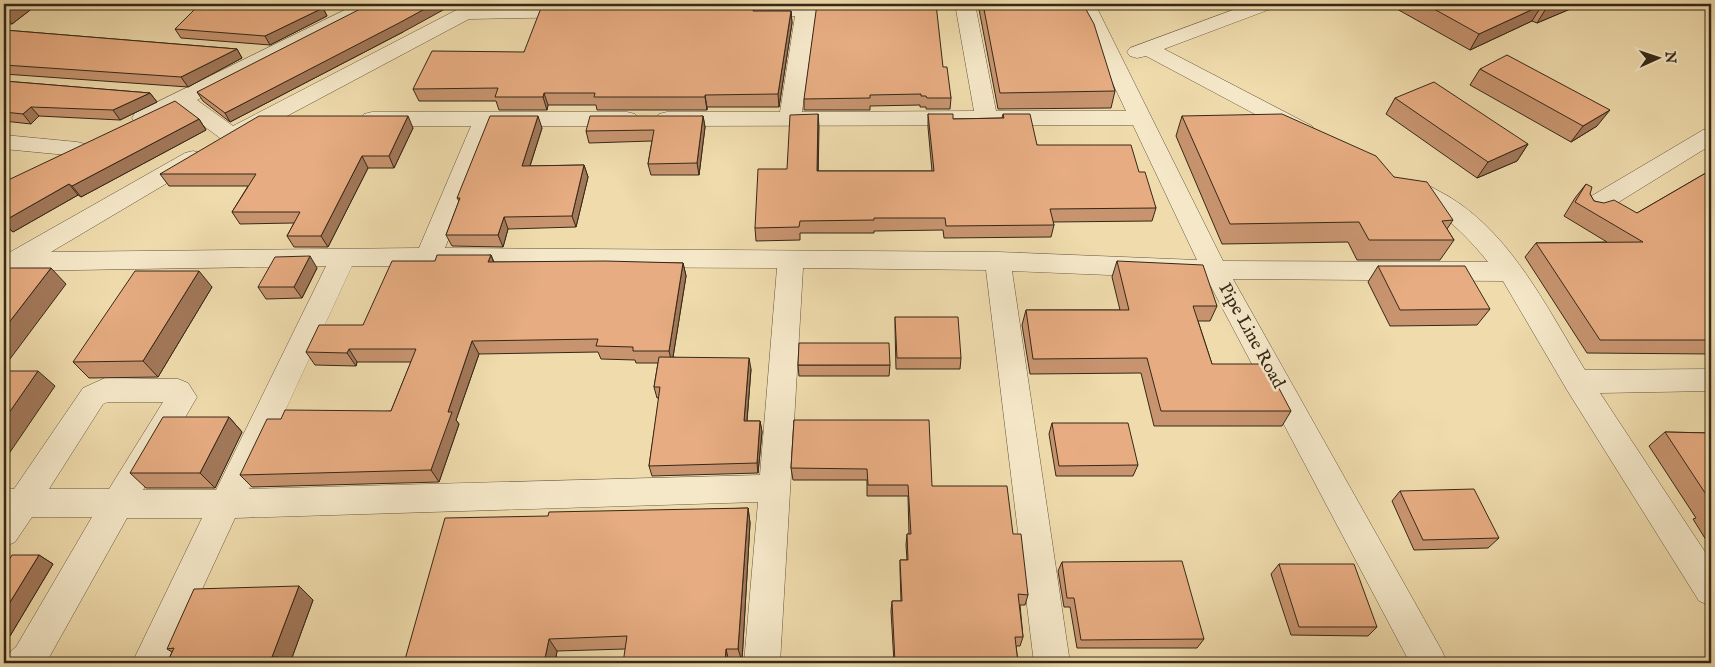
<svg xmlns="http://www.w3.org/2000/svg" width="1715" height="667" viewBox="0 0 1715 667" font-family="'IM FELL English',serif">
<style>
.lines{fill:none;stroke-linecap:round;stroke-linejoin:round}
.minor-casing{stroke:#64553d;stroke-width:1}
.minor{fill:#f5e8c9;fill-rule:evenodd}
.wall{fill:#c7946f;stroke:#362818}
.shaded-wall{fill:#a2785a;stroke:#362818}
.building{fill:#e7ac81;stroke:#362818}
.labels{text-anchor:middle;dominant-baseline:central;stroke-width:5;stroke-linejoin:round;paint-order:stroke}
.street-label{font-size:18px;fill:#362818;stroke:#f5e8c9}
</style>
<rect width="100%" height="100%" fill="#efdbac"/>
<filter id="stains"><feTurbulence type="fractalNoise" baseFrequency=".004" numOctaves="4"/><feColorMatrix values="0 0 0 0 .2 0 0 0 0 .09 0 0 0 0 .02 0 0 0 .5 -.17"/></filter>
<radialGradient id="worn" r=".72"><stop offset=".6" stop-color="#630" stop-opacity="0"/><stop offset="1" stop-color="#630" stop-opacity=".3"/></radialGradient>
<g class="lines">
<defs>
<path id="minor" d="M357,4H382L379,8L197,100L233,126L468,4H492L490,7L578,5L585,7L588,11L585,15L578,17L469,19L240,141L232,143L224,141L181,109L151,123L143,125L135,123L132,118L135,113Z
M718,4H817L802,112L974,111L955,4H975L996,111H1126L1075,4H1095L1223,261L1488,262C1471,241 1452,221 1428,206C1418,199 1405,197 1399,187L1403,181C1415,178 1424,183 1435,189C1507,224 1545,305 1585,370L1711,369V391L1600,393L1711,561V606L1699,601L1567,390L1503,281L1233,279L1442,651L1447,663H1410L1207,279L1012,271L1070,663H1034L986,270L803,268L780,663H744L758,502L235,518L168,663H132L202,518H127L46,663H6L11,651L16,647L92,517H32L15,542L4,547V489H14L83,388L105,378L178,379L188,383L197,397L143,490H216L326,266L14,271L5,269V255L185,153L193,151L201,153L205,158L201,163L51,252L419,248L471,126H372L364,124L361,119L364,114L372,112H627L635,114L638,119L635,124L627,126H493L445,248L998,252L1197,260L1133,125L667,126L659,124L656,119L659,114L667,112H780L795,16H718L711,14L708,10L711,6ZM352,266L777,268L760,475L249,489ZM108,402H163L109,489H49L103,404Z
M1249,4H1276L1273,8L1164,49L1312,126L1315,131L1312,136L1304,138L1296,136L1146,56L1137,58L1130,56L1127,52L1130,48Z
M1711,128V145L1601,213L1592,215L1583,213L1580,207L1583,201L1703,130Z
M4,135L77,142L85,144L88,149L85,154L77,156L4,149Z"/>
</defs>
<use href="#minor" class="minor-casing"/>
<use href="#minor" class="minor"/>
</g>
<path class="wall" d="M4,4H38L12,24H4Z
M978,4H1083L1115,91L1111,108L998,109Z
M1388,4H1582L1537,23L1532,21L1470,50Z
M754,6V11H791L792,23L779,107H707V110H597L596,105H548L547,110H499L496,101H419L413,89L524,52Z
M323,8L327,16L270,45L181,38L175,29Z
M4,30L237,49L242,58L188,87L4,74Z
M403,32L230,122L203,101L197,92Z
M943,67L951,98L950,109H926V107H920V105L870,106V110H804V99Z
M1480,69L1597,126L1571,142L1470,85Z
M4,81L150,93L157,102L120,120L39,116L31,124L4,121Z
M1395,98L1528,144L1517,161L1477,178L1386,114Z
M818,114V171H932L928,127V114L953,119L1002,118L1003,114L1037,145L1139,172L1156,208L1152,221L1053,222L1054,225L1051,237L944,238L943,230L874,231V233H800V240L756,241L755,228Z
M703,116L705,127L699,175H651L648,164L652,141L589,143L586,131Z
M1182,116L1394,177L1453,220L1447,229L1454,240L1440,260H1357L1348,242L1222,244L1176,136Z
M199,119L206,130L81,197L78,195L13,232L4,225V182Z
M413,128L394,168H368L328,247H294L287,236L294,223L240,224L232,212L248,186H169L160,174Z
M542,128L530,166L584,165L588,177L576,227L508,229L503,247L452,246L446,235L459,201L457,198Z
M1711,170V354L1587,353L1525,257L1536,243L1607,242L1564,216L1575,198L1586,184L1590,194L1594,201L1637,213Z
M491,255L494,262L683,263L686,276L673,357L751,369L747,421H760L762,432L758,473L652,476L649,466L659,398H657L654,387L658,363H636L635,360L601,359L598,352L479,354L456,420L459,424L439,482L252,487L240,475L281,419L391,411L411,362H357L356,366L315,365L306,352L363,325L435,261Z
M1117,261L1217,306L1210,321H1198L1212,364L1291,411L1282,426H1154L1141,373L1030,374L1022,325L1026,310H1120L1112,277Z
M1378,266L1490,309L1477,325L1390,326L1368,282Z
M317,268L302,298L266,299L258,287Z
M212,287L158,377L89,378L73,362Z
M895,317L961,358L960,369H896L895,328Z
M798,365H890L889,376H799Z
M229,417L242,432L215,488H146L130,473Z
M794,420L932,486L1013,534L1028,595L1025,605H1020L1023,637L1020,646H1016L1018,663H894L891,611L892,601H901L900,570V560H907L906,545L907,534H909L908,496H867V480H793L791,468Z
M1052,423L1138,465L1133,476H1056L1049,434Z
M1665,432L1711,433V548L1693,519L1696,518L1649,446Z
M1400,491L1499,538L1488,548L1414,550L1392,501Z
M748,508L750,523L742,661L729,662L625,649L557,651L555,663H404L548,516Z
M39,555L53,564L10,636H4V568Z
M1062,562L1204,639L1197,648H1077L1070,607H1064L1058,571Z
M1279,564L1377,627L1368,636L1291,635L1271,574Z
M299,586L313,600L290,663H167L172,652L167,649Z"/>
<path class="shaded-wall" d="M18,4H38L12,24L5,14Z
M434,4H454L403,32L230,122L225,113Z
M1555,4H1582L1537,23L1547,7Z
M1542,5L1532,21L1470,50L1479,34Z
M323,8L327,16L270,45L265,36Z
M791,11L792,23L779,107L778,94Z
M237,49L242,58L188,87L181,77Z
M150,93L157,102L120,120L113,110Z
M544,93L548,105L547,110L543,97Z
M705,95L707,107V110L705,97Z
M31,107L39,116L31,124L23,114Z
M1610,110L1597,126L1571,142L1583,126Z
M818,114L819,127L818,184L817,171Z
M408,116L413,128L394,168L389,156Z
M538,116L542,128L526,178L522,166Z
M703,116L705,127L699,175L697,163Z
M199,119L206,130L81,197L72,186Z
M1528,144L1517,161L1477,178L1488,162Z
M362,156L368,168L328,247L321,236Z
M584,165L588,177L576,227L572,216Z
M69,184L78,195L13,232L4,223V221Z
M504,217L508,229L503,247L498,235Z
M491,255L496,269L488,262Z
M310,256L317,268L302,298L294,287Z
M683,263L686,276L672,363L669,351Z
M51,268L66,284L4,367V329Z
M199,271L212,287L158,377L143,361Z
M472,341L479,354L456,420L459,424L439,482L431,470L448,412Z
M349,349L357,362L356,366L347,353Z
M749,358L751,369L746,432L744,421Z
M38,371L55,386L4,461V420Z
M229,417L242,432L215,488L200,473Z
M760,421L762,432L758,473L757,463Z
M748,508L750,523L742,661L738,649Z
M39,555L53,564L10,636L4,632V612Z
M299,586L313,600L290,663H275L272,657Z
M549,639L557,651L555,663H544Z
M726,649L729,662V663H725Z"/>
<path class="building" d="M4,4H18L5,14H4Z
M200,4H264L323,8L265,36L175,29Z
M370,4H434L399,23L225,113L197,92Z
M817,4H936L943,67H947L951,98H927L926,96H921V94L870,95V98L804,99Z
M983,4H1083L1094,24L1115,91L1000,93Z
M1425,4H1555L1547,7L1542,5L1479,34Z
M754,6L753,11H791L778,94L705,95V97H594L595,93H544L543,97H495L498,88L413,89L432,51L524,52L541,8Z
M4,30L237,49L181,77L4,65Z
M1507,55L1610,110L1583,126L1480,69Z
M4,81L150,93L113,110L31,107L23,114L4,112Z
M1434,82L1528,144L1488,162L1395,98Z
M175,101L199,119L72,186L69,184L4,221V182Z
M818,114L817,171H934L928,114H953V119L1004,118L1003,114H1030L1037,145H1131L1139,172H1145L1156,208L1050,209L1054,225L946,226L945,218H874V220L800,221L799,227L755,228L758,169H787L790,115Z
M1282,114L1376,156L1394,177L1427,182L1453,220L1442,221L1454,240H1369L1359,222L1230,224L1182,116Z
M259,116H408L389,156H362L321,236H287L300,212H232L256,174H160Z
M490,116H538L522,166L584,165L572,216L504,217L498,235H446L460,198H457Z
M590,116H703L697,163L648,164L654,130L586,131Z
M1711,170V340H1600L1536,243L1643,242L1575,202L1586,184L1592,187L1590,194L1594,201L1604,203L1614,200L1637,213Z
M437,255H491L488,262L605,261L683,263L669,351H633V347L596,346L598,339L472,341L448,412H452L431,470L240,475L267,419H281L285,410L391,411L416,349H349L347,353L306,352L319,325H363L392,261H435Z
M310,256L294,287H258L275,257Z
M1117,261L1203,265L1217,306H1193L1212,364H1266L1291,411H1161L1147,358L1033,359L1026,310H1129Z
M1378,266H1465L1490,309L1400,310Z
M4,268H51L4,329Z
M135,271H199L143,361L73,362Z
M895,317H958L961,358H897Z
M799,343H889L890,365H798Z
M659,357L749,358L744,421H760L757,463L649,466L660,387H654Z
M4,371H38L4,420Z
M163,417H229L200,473H130Z
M794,420H929L932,486H1007L1013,534H1021L1028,595L1018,594L1023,637H1015L1018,663H895L892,601H902L900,560H908L907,534H911L908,485H868L867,469L791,468Z
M1052,423H1128L1138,465L1059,466Z
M1665,432L1711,433V502Z
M1474,489L1499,538L1423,540L1400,491Z
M748,508L738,649H726L725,663H623L627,636L549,639L544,663H404L445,518L548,516L549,512Z
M12,555H39L4,612V568Z
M1182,561L1204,639L1081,640L1074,598H1067L1062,562Z
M1279,564H1354L1377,627H1299Z
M299,586L272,657H278L275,663H167L174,648L167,649L194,589Z"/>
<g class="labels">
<g class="street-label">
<text transform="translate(1251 336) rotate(61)">Pipe Line Road</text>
</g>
</g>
<rect width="1715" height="667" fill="none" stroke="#efdbac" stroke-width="20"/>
<rect x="5" y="5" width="1705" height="657" fill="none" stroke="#362818" stroke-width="2.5"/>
<rect x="10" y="10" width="1695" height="647" fill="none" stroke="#362818"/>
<g transform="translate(1658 58) rotate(87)" stroke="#f5e8c9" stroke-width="4" paint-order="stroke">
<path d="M0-4L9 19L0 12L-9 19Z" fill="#362818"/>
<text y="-8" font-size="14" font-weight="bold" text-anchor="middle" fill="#362818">N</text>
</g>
<rect width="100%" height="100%" filter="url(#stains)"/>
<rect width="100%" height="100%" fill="url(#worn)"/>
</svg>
